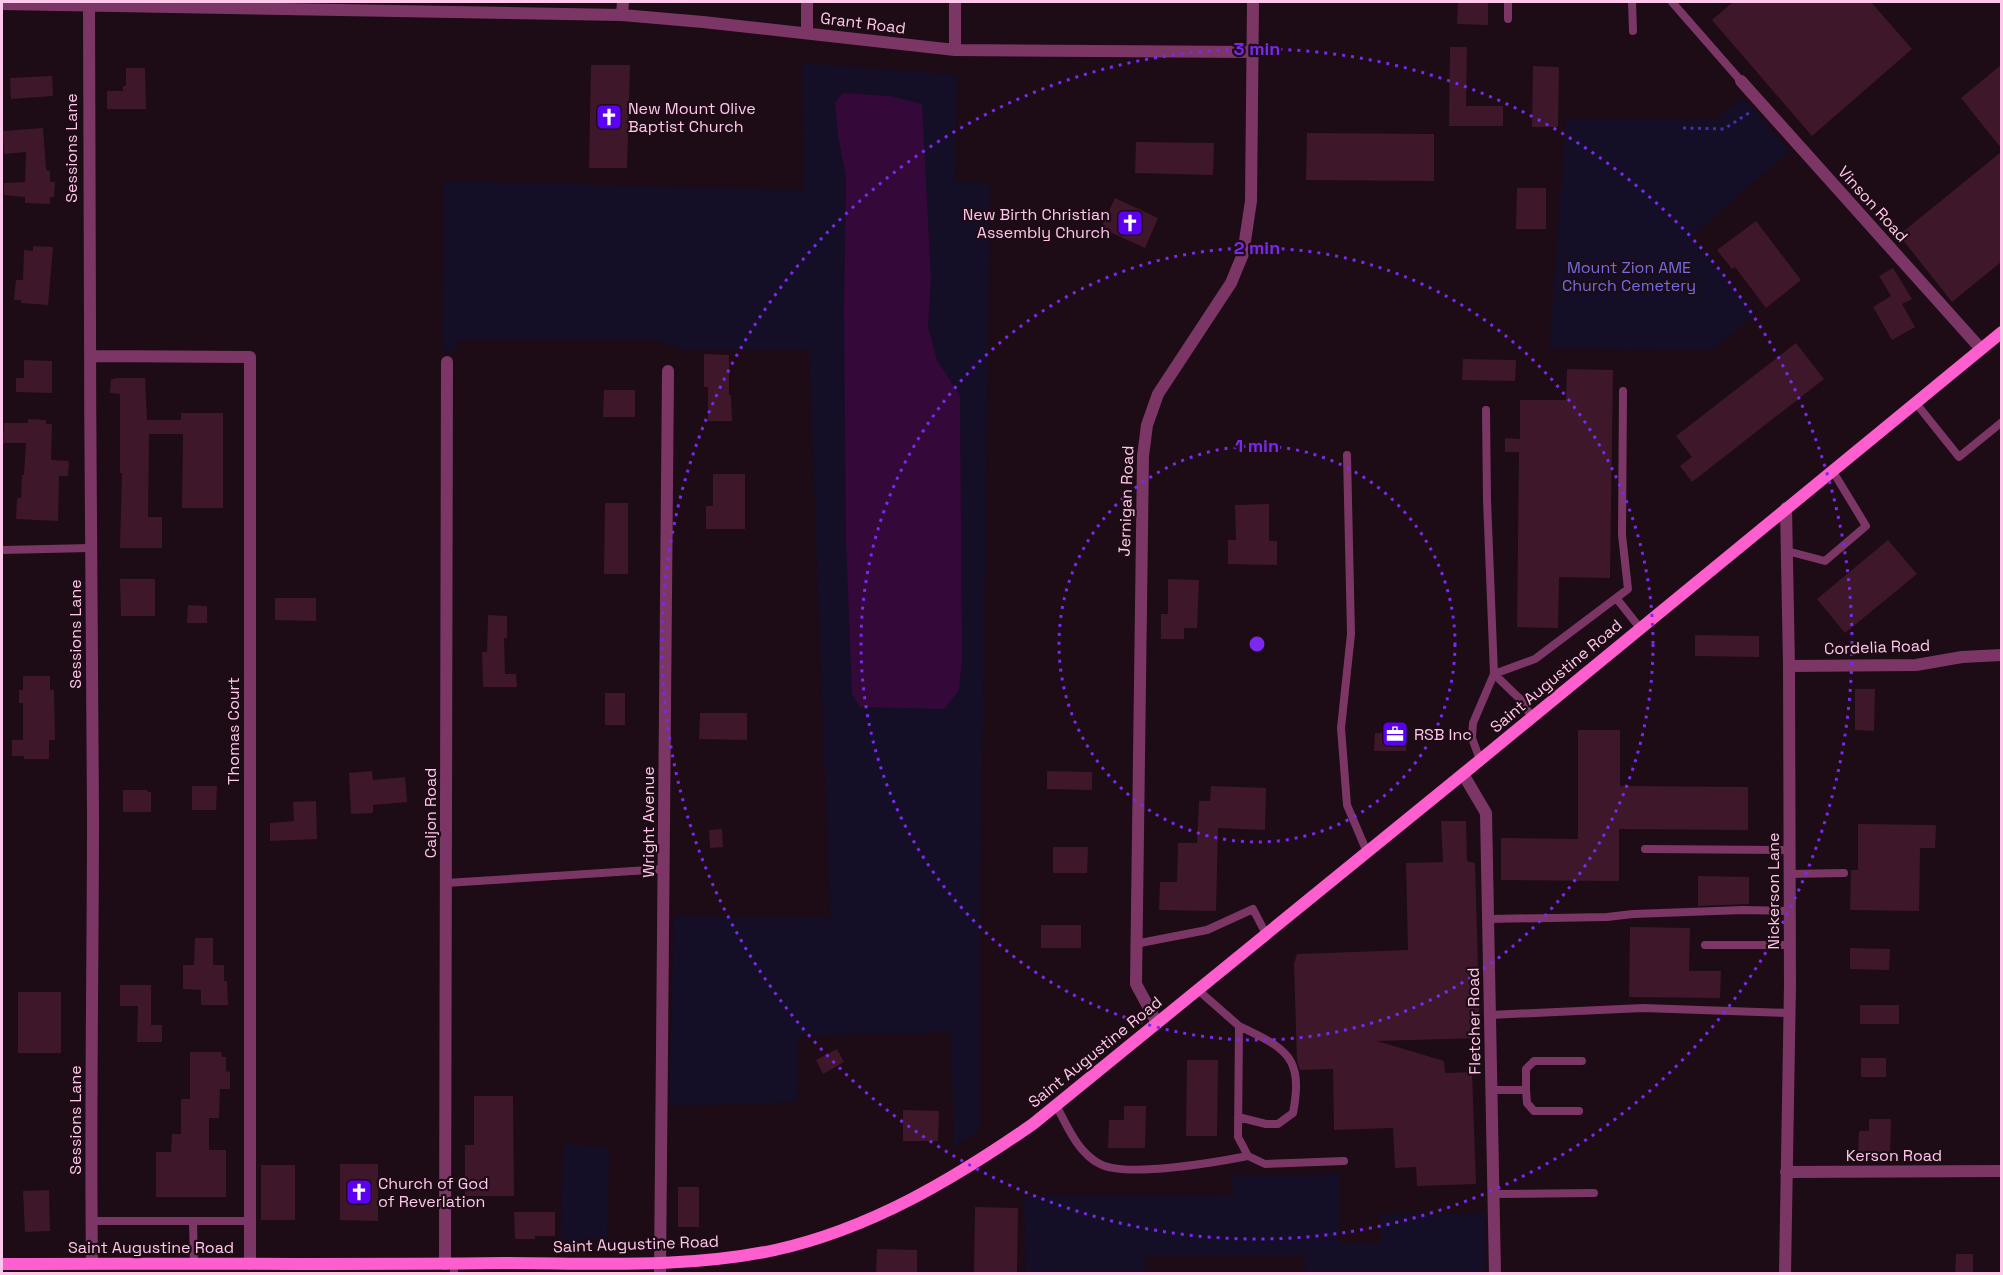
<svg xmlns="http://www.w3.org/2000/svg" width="2003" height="1275" viewBox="0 0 2003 1275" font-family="'Space Grotesk',sans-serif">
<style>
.green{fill:#140f27;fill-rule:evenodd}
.water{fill:#340839}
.building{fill:#3e172b}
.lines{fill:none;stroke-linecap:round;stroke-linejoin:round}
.path{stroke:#482dae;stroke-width:3;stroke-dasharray:3 4.5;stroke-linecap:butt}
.service{stroke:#7c3666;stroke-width:8}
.minor{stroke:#7c3666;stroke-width:12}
.secondary{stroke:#ff5ecf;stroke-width:12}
.ring{fill:none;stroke:#7c28f0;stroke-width:3;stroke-dasharray:3 6}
.labels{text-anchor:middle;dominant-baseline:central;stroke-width:4.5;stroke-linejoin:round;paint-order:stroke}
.street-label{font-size:16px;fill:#ffc7e9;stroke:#1d0b15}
.poi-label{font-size:16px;fill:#ffc7e9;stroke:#1d0b15;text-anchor:start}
.park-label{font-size:16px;fill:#716ee3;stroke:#1d0b15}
.centre{fill:#7c28f0;stroke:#1d0b15;stroke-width:3}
.ring-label{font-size:18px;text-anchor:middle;font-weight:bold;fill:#7c28f0;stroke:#1d0b15;stroke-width:4.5;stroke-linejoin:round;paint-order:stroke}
</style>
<rect width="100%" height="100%" fill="#1d0b15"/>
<path class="green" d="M802,63L957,75L955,182L990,183L980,921V1130L953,1148L952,1032L798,1036L797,1102L669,1106L674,916L830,917L809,349H681L655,339H455V351L442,349L444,181L804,190ZM835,102L921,104L931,279L928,327L937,360L960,397L962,659L959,689L844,306L846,178L838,135Z
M1743,98L1790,150L1691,237L1756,313L1713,350L1549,348L1566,120H1715Z
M563,1144L609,1147L607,1239H561Z
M1339,1173V1243H1381V1214H1485V1273H1306L1305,1255H1146L1145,1273H1026L1024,1196L1233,1195L1232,1175L1298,1176Z"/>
<path class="water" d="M843,93L890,96L922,104L931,279L928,327L937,360L960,396L962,659L959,690L944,709L860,707L852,694L846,540L844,306L846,178L838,135L835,102Z"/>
<path class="building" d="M1458,2H1488V25L1457,24Z
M1733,2H1871L1912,49L1812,136L1712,20Z
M1450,47H1467L1466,106H1503V126H1449Z
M591,65H630L627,168H589Z
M2001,65V148L1961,98Z
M1533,66L1559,67L1558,127H1532Z
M126,68H145L146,109H107V91H123V86H126Z
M52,76L53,96L11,99L10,78Z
M43,128L46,170L50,171V182H55L54,197H50V204L25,203V197L4,195V183L25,182L26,152L4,154L3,131Z
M1307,133L1434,134V181L1306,180Z
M1136,142L1214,143L1213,175L1135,173Z
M2001,152V262L1952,302L1899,235Z
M1517,188H1546V229H1516Z
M1115,198L1158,218L1145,248L1101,228Z
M1756,221L1801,280L1766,308L1735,267L1732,269L1717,250Z
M33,246L53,247L48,305L21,303V300H14L16,280H23L24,250L33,251Z
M1893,268L1912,299L1902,304L1915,327L1892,340L1873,307L1891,296L1879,276Z
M1796,343L1824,379L1692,482L1680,466L1692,457L1676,436Z
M704,354L729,355V395H731L732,421H708V387H704Z
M1463,359L1516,360L1515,381L1462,380Z
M24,360L52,361V393L16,392V378H24Z
M1567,369L1613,370L1610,578L1559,577L1558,628L1517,627L1519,452H1505V438L1520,439V400H1566Z
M115,378H145L147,420H181V413H223V508H182L183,434H149L148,517H162V548H120L122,473H120V394L110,393L111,379H115Z
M604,390H635V417H603Z
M28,419L46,420V424H52L51,460L69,461L68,476H59L58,521L16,519L17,498H21L22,475H24L26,443H3L4,423H28Z
M713,474H745V529H706V506H713Z
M605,503H628V574H604Z
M1269,504V541H1277V565L1228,564V540H1236L1235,505Z
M1888,540L1917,574L1845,633L1817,599Z
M120,579H155V616H121Z
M1168,579L1199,580L1197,628H1184V639H1161V614H1168Z
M275,598H316V621L275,620Z
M188,605L207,606V623H187Z
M488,615L507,616V638H504L505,674H516L517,687H483L482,652H487Z
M1695,635L1759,636V657L1695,656Z
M23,676H50V690H54L55,740H49V759H24V756H12V740H23V703H19V690H23Z
M1855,689H1875L1874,731L1855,730Z
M605,693H625V725H605Z
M700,713H747V740L699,739Z
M1578,730H1620V786L1748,787V830L1619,829V881L1501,880V838L1578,839Z
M1375,733L1407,734L1406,751H1374Z
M372,771L373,780L405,777L407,802L373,805V813L351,814L349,773Z
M1047,771L1092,772V790L1047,789Z
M192,786H217L216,810H192Z
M1211,786L1266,788L1265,830L1218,828L1216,911L1159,910L1160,882H1177L1178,843H1197L1199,801H1210Z
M123,790H147L148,792H151V812H123Z
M316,801L317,839L270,841V823L294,821L293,802Z
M1441,821H1466L1467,861L1475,863L1480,1038L1377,1041L1444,1061L1445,1073L1472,1072L1476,1184L1417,1186L1416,1167L1395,1168L1393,1128L1334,1130L1333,1069L1300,1070L1297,1061L1294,964L1297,954L1408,950L1406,863L1443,862Z
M1858,824L1936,825L1935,848H1920L1919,911L1850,910L1851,870H1858Z
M722,829L723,847L710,848L709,830Z
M1053,847H1088L1087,873H1053Z
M1698,876L1749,877V904L1698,906Z
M1041,925H1081V948H1041Z
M1630,927L1690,928L1689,971H1721L1720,998L1629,997Z
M195,938H213V965H224V981H227L228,1005H201V990L183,989V965H194Z
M1850,948L1890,949L1889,970L1850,969Z
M120,985H151V1025H162V1042H137L138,1006H120Z
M18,992H61V1053H18Z
M1860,1005H1899V1024H1860Z
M837,1049L844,1062L823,1074L816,1060Z
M190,1052H221L222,1057H226V1071L230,1072V1089H220L219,1118H209V1150H226V1197H156V1152H171L172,1134H181V1099H190Z
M1861,1058H1886V1077H1861Z
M1187,1060H1218L1217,1136H1186Z
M474,1096H513L514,1196H465V1145H474Z
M1124,1106H1146L1145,1148H1108L1109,1120H1124Z
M903,1110L939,1111L938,1141H903Z
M1869,1119H1891L1890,1155H1858L1859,1131H1869Z
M340,1164H378V1221L340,1220Z
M261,1165H295V1220H261Z
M678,1187H699V1227H678Z
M49,1190L50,1231L25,1232L23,1191Z
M975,1207L1018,1208L1017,1274H974Z
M514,1212H555V1236H535V1239H515Z
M877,1249L917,1250V1274H876Z
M1956,1254H1973V1274H1955Z"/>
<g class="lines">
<path class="path" d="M1683,128L1724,129L1752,111"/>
<path class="service" d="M1508,2V19
M1632,2L1633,31
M1672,2L1741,81
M1915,402L1959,457L2002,422
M1347,455L1351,634L1341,728L1347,805L1367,852
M2,550L91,548
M1787,551L1825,561L1866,526L1832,470
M1617,599L1640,628
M1532,717L1520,699L1494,674L1535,659L1628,589L1622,535L1623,391
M1480,760L1472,738L1473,723L1494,674L1487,500L1486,410
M1645,849L1790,850
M1790,874L1844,873
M446,883L664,869
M1488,919L1607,917L1633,914L1743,910L1790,911
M1135,944L1207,930L1253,909L1266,934
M1705,945H1790
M1198,990L1239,1026L1238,1137L1248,1156L1265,1164L1344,1161
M1490,1015L1643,1008L1789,1013
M1491,1090H1526V1069L1534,1061H1582
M1526,1090L1527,1103L1534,1111H1579
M1056,1105C1067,1126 1078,1153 1100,1164C1127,1178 1217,1162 1248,1156
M1238,1117L1266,1124H1278L1293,1113C1304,1056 1285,1048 1239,1026
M1493,1194L1594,1193
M92,1221H251
M193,1221L194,1264
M454,1274V1264"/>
<path class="minor" d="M955,2V50
M2,4L622,15L703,22L955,50L1253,52
M89,6C88,275 92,545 93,814C93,964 90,1114 92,1263
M622,15L623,2
M807,33V2
M1741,81L1981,349
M90,356L250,357V1264
M1789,666L1916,665L1962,657L2002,655
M1463,774L1486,813L1495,1274
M1157,1023L1136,984L1143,456L1147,425L1158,394L1231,283L1243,254L1251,201L1253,2
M1786,1172L2002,1171
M445,1264L447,362
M660,1274L668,371
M1785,1274L1790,985L1789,666L1786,508"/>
<path class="secondary" d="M2,1264C169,1263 336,1265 504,1263C594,1263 686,1269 775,1250C870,1229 954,1179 1033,1124L1463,774L2002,332"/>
</g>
<g class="ring">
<circle cx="1257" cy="644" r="198"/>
<circle cx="1257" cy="644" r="396"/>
<circle cx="1257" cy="644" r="595"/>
</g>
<defs>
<symbol id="church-square" viewBox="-11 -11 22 22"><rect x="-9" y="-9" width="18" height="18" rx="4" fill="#5b00f2" stroke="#1d0b15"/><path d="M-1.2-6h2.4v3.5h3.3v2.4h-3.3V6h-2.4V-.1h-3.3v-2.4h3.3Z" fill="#fff"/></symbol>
<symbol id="office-square" viewBox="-11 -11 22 22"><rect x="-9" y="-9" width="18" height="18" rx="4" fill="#5b00f2" stroke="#1d0b15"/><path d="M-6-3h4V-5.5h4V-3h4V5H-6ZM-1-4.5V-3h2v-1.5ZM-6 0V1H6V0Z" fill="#fff"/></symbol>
</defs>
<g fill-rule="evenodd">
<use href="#church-square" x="594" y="102" width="30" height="30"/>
<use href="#church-square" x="1115" y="208" width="30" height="30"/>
<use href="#office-square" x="1380" y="719" width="30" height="30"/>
<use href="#church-square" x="344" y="1177" width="30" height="30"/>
</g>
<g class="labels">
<g class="street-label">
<text transform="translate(863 23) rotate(7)">Grant Road</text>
<text transform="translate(71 148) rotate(-90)">Sessions Lane</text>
<text transform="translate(1873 204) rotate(48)">Vinson Road</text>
<text transform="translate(1126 501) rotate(-88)">Jernigan Road</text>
<text transform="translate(75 634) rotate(-90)">Sessions Lane</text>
<text transform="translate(1877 647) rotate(-2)">Cordelia Road</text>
<text transform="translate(1556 676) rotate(-40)">Saint Augustine Road</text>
<text transform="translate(233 731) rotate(-90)">Thomas Court</text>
<text transform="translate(430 813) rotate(-90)">Caljon Road</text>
<text transform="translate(648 822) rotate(-90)">Wright Avenue</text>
<text transform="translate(1773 891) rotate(-90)">Nickerson Lane</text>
<text transform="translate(1474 1021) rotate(-91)">Fletcher Road</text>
<text transform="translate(1095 1052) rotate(-39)">Saint Augustine Road</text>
<text transform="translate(75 1120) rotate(-90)">Sessions Lane</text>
<text x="1894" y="1155">Kerson Road</text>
<text transform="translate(636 1244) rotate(-2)">Saint Augustine Road</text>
<text x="151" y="1247">Saint Augustine Road</text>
</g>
<g class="poi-label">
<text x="628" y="108">New Mount Olive<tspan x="628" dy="18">Baptist Church</tspan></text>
<text x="1110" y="214" text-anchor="end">New Birth Christian<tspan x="1110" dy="18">Assembly Church</tspan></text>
<text x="1414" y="734">RSB Inc</text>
<text x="378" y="1183">Church of God<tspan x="378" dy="18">of Reverlation</tspan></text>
</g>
<g class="park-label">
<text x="1629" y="267">Mount Zion AME<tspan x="1629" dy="18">Church Cemetery</tspan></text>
</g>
</g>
<circle cx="1257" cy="644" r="9" class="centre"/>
<g class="ring-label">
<text x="1257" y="55">3 min</text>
<text x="1257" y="254">2 min</text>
<text x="1257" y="452">1 min</text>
</g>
<rect width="2003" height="1275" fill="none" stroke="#ffc7e9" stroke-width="6"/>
</svg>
